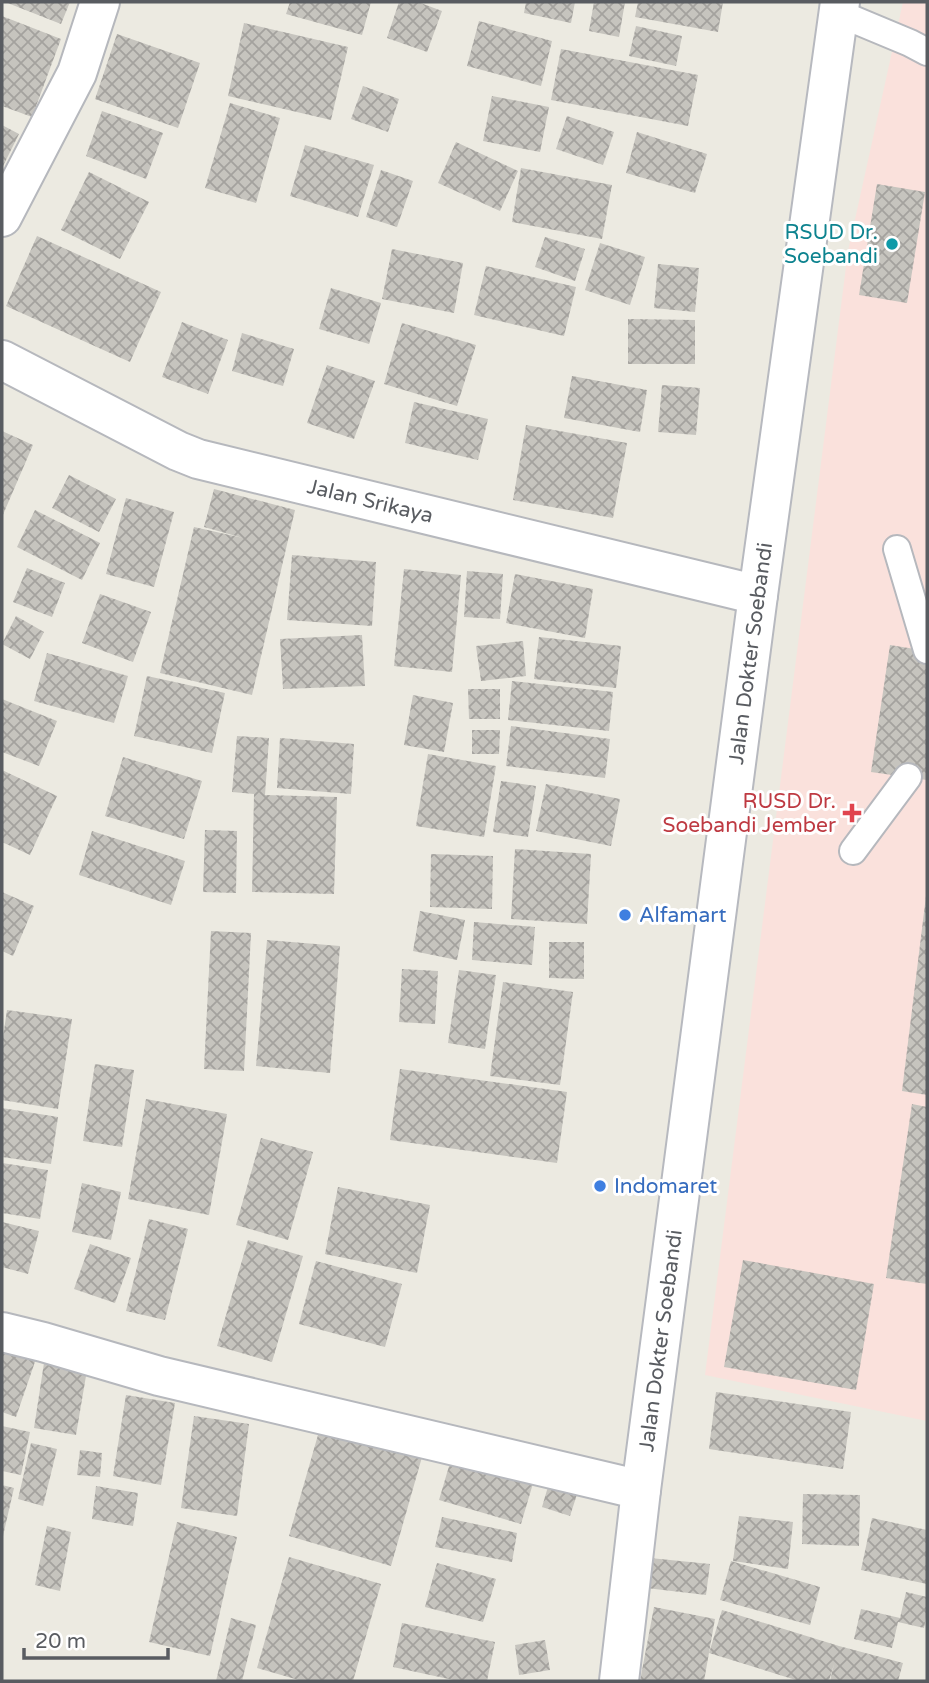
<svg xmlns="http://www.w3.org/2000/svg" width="929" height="1683" viewBox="0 0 929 1683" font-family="'Varela Round',sans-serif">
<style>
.medical{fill:#fae1dc}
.building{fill:url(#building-cross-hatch)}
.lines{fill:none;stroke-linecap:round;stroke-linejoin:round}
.service-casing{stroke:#b6b8bd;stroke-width:30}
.minor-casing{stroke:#b6b8bd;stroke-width:42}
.secondary-casing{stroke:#b7b9bf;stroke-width:42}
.service{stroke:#fff;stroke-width:26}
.minor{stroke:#fff;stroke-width:38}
.secondary{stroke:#fff;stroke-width:38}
.culture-dot{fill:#0f9aa8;stroke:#fff;stroke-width:2.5}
.health-dot{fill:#e0444e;stroke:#fff;stroke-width:2.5}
.shop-dot{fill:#3f7fe0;stroke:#fff;stroke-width:2.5}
.labels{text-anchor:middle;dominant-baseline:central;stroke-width:6;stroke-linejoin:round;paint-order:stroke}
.culture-label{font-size:21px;fill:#0d838f;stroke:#fff;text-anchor:end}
.street-label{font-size:21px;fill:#595c61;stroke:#fff}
.health-label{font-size:21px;fill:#be3a42;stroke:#fff;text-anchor:end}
.shop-label{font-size:21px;fill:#366cbe;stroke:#fff;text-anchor:start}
</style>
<defs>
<pattern id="building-cross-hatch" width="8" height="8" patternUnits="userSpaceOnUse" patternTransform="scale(1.75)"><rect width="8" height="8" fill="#c6c4be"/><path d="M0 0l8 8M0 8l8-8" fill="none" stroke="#a4a29e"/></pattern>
</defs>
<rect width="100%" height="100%" fill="#eceae1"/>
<path class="medical" d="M903,2H927V1421L705,1375L848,251Z"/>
<path class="building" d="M5,2H70L61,24Z
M290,2H371L362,35L286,14Z
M399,2H418L442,11L427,52L387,38Z
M526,2H575L571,23L524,13Z
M594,2H625L619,37L589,31Z
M638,2H723L718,32L635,17Z
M2,16L61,39L32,117L2,106Z
M479,21L552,41L541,86L467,66Z
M244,23L348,47L331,120L228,96Z
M636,26L682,36L676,66L629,56Z
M117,34L200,63L178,128L95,99Z
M561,49L698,75L688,126L551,100Z
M363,86L399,99L388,132L351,119Z
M492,96L549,107L540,152L483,141Z
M230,103L280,118L256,203L205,188Z
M102,111L163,133L146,179L86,156Z
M567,116L614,132L603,165L556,149Z
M2,125L19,134L2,168Z
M637,132L707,154L695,193L626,173Z
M456,142L518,171L500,211L438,183Z
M305,145L374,165L358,217L290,196Z
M521,168L612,185L602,239L512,222Z
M381,170L413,181L397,227L366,217Z
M89,172L149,202L120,259L61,230Z
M877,184L925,192L907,303L859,295Z
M37,236L161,292L130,362L6,306Z
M545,237L585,249L575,281L535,267Z
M600,243L645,257L630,305L585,290Z
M392,249L463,263L454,313L382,299Z
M658,264L699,268L695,312L654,308Z
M486,266L576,287L564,336L474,315Z
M331,288L381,303L369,344L319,329Z
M628,319L695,320V364H628Z
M182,322L228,340L208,394L162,377Z
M402,323L476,345L457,406L384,384Z
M242,333L294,349L283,386L232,371Z
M327,365L375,381L354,439L307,423Z
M572,376L647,390L640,432L564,418Z
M662,385L700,388L696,435L658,432Z
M414,402L488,419L478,460L405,443Z
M526,425L627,443L613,518L513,500Z
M2,431L33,445L2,517Z
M69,475L116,499L99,532L52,508Z
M214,489L295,510L252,695L160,673L194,527L243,538L204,527Z
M126,498L174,512L154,587L106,574Z
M35,510L100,543L82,580L17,547Z
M292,555L376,562L372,626L287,620Z
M27,568L65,583L52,617L13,602Z
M404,569L461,575L452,672L394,666Z
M467,571L503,574L500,619L464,617Z
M515,574L593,589L585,638L506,623Z
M100,594L151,612L133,662L82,643Z
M16,616L44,632L30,659L2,644Z
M362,635L365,686L283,689L280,639Z
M539,637L621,646L616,688L534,679Z
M523,641L526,676L481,681L476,646Z
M890,645L927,651V780L871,772Z
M47,653L128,676L114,723L34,701Z
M147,676L225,693L212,753L134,736Z
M512,681L613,692L609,731L508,720Z
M468,689H500V719H469Z
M413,695L453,703L444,752L404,745Z
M2,699L57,721L39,766L2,752Z
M511,726L610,739L605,778L506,766Z
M472,730H500L499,754H472Z
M237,736L269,738L265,795L337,797L334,894L252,892L254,794L232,792Z
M280,738L354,744L351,794L277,788Z
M428,754L496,766L484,837L416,826Z
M123,757L202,781L184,839L105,816Z
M2,770L57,796L30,855L2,842Z
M501,781L536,786L528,837L493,832Z
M546,784L620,799L611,846L536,831Z
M205,830L237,831L236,893L203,892Z
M92,831L185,861L171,905L79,875Z
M515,849L591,854L587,924L511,919Z
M431,854L493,856L492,909L430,907Z
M2,892L34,906L13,956L2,951Z
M926,896H927V1095L902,1091Z
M420,911L465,920L457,960L413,951Z
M474,922L535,927L532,965L472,960Z
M211,931L251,933L244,1071L204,1069Z
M267,940L340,946L330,1073L256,1066Z
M549,942H584V979L549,978Z
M402,969L438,971L435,1024L399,1022Z
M459,970L496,975L485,1049L448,1043Z
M503,982L573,992L560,1085L490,1076Z
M7,1010L72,1019L58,1109L2,1100V1044Z
M95,1064L134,1070L122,1147L83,1141Z
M400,1069L567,1092L557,1163L390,1140Z
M146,1099L227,1114L209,1215L128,1199Z
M912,1104L927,1107V1284L886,1278Z
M2,1108L58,1117L51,1164L2,1157Z
M261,1138L313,1152L288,1240L236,1225Z
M2,1163L48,1170L40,1219L2,1213Z
M82,1183L121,1192L111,1240L72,1232Z
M338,1187L430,1205L417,1273L325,1254Z
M149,1219L188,1229L165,1320L126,1311Z
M2,1222L39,1231L28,1274L2,1267Z
M248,1240L303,1256L272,1362L217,1346Z
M90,1244L131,1258L115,1303L74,1289Z
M743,1260L874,1284L856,1390L724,1367Z
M316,1261L402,1284L385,1347L299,1324Z
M2,1343L37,1356L16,1417L2,1412Z
M44,1363L87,1370L76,1435L34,1428Z
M716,1392L851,1412L843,1469L709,1449Z
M126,1395L175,1403L161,1485L113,1476Z
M194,1416L249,1424L237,1516L181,1508Z
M322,1421L424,1450L391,1566L289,1536Z
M2,1426L30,1432L21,1475L2,1471Z
M31,1443L57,1449L43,1506L18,1499Z
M80,1450L102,1453L100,1477L77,1475Z
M452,1456L534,1480L521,1524L439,1500Z
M552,1473L581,1482L570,1516L542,1507Z
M2,1485L14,1488L3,1536H2Z
M96,1486L138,1493L133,1526L92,1519Z
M803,1494L860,1495L859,1546L802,1544Z
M739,1516L793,1522L788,1569L733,1561Z
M442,1517L517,1533L512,1562L435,1547Z
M872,1518L927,1530V1584L861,1570Z
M177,1522L237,1537L210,1656L149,1642Z
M47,1526L71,1532L60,1591L35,1585Z
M289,1557L381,1584L353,1681H302L257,1668Z
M650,1558L710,1564L706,1595L646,1588Z
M731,1561L820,1587L810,1625L720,1600Z
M437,1563L496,1579L483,1622L425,1607Z
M906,1592L927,1597V1612L924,1628L898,1622L892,1648L854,1639L861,1609L900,1618Z
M654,1607L715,1619L704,1681H640Z
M722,1610L839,1646L903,1663L898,1681H830L834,1664L829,1681H799L709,1653Z
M231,1618L256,1625L242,1681H216Z
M402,1623L495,1642L487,1681H458L393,1667Z
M545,1640L550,1670L519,1675L515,1645Z"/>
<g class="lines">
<defs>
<path id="service" d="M838,13L910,43L927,52
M897,549L927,650
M853,851L908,777"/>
<g id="minor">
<path d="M2,217L77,73L100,2"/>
<path id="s1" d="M2,360L178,451L198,459L758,595"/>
<path d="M2,1332L43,1342L159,1376L641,1490"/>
</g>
<g id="secondary">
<path id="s2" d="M619,1681L641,1490L758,595L840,2"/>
</g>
</defs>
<use href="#service" class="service-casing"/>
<use href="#minor" class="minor-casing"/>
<use href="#secondary" class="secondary-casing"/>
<use href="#service" class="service"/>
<use href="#minor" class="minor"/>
<use href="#secondary" class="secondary"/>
</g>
<circle class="culture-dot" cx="892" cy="244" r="7"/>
<path class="health-dot" d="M848.5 802.5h7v7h7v7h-7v7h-7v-7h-7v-7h7z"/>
<g class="shop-dot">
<circle cx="625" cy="915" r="7"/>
<circle cx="600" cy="1186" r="7"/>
</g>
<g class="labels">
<g class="culture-label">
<text x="878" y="232">RSUD Dr.<tspan x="878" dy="24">Soebandi</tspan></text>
</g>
<g class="street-label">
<text stroke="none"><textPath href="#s1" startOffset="397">Jalan Srikaya</textPath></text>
<text stroke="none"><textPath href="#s2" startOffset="1036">Jalan Dokter Soebandi</textPath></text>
<text stroke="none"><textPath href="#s2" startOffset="343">Jalan Dokter Soebandi</textPath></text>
</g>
<g class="health-label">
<text x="836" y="801">RUSD Dr.<tspan x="836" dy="24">Soebandi Jember</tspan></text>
</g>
<g class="shop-label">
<text x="639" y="915">Alfamart</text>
<text x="614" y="1186">Indomaret</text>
</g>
</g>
<rect width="929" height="1683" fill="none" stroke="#595c61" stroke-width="7"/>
<path d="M24 1648v10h144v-10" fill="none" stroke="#595c61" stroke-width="3.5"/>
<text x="35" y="1648" font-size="21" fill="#595c61" stroke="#ffffff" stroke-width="5" paint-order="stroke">20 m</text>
</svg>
